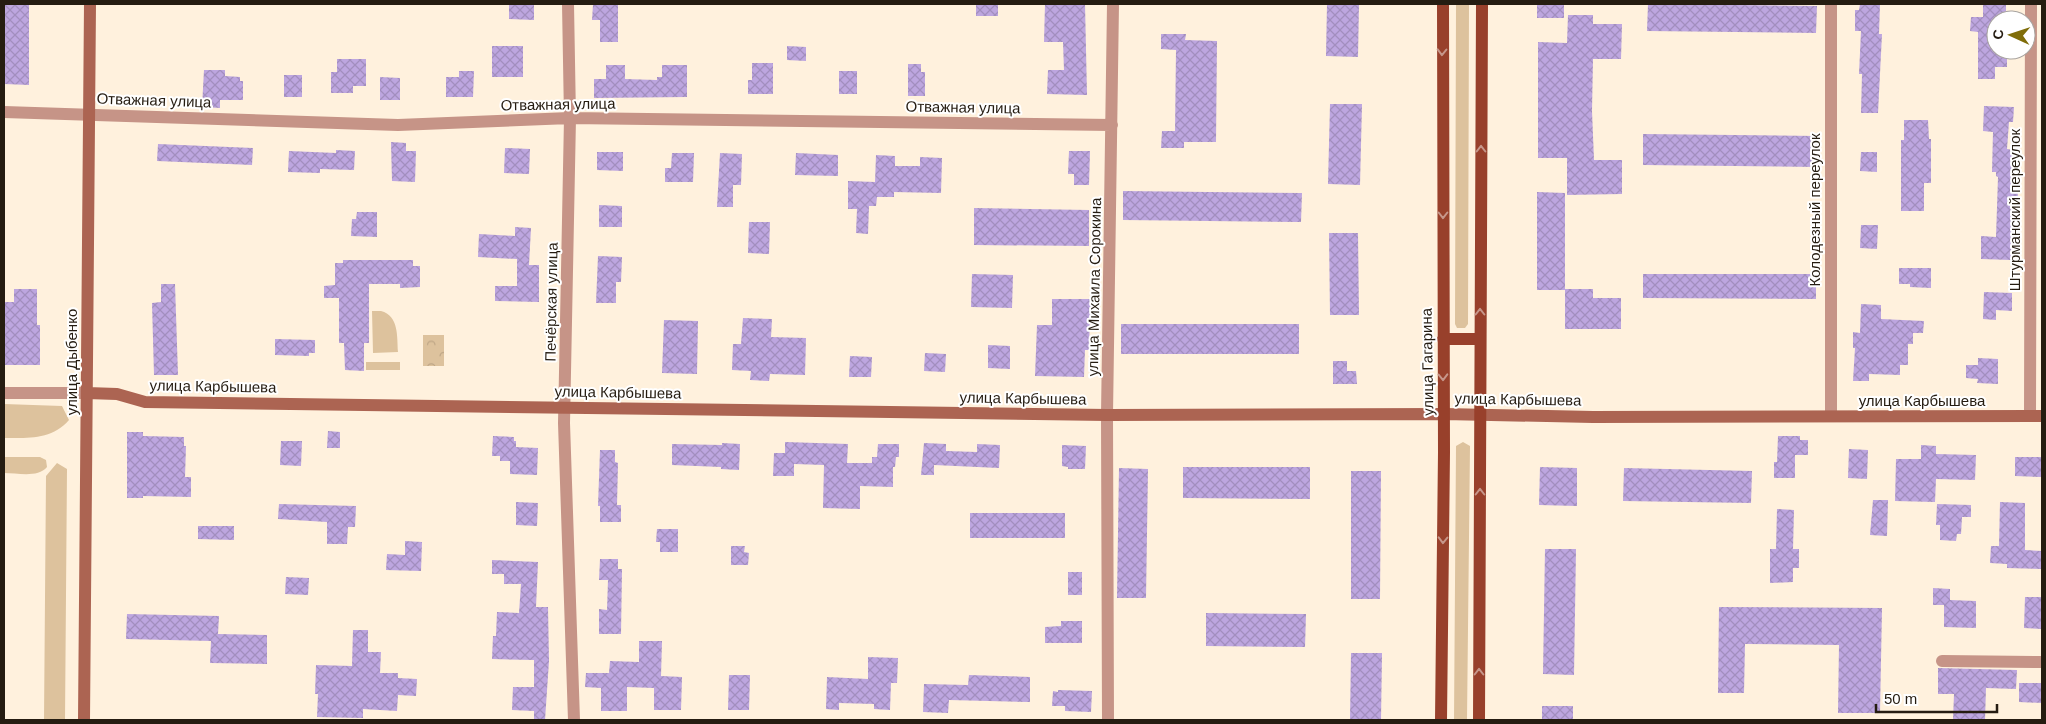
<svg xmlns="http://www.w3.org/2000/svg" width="2046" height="724" viewBox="0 0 2046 724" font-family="Arial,sans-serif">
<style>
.green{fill:#ddc29d}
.forest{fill:url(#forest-crowns)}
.building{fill:url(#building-cross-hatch)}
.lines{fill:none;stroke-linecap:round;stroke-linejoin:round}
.street{stroke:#c69487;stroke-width:12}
.secondary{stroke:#ac6452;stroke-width:12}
.primary{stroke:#98402b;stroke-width:12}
.oneway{stroke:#c6968a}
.labels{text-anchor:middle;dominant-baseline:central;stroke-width:4;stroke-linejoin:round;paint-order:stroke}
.street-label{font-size:15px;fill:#251c11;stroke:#fff}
</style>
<defs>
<pattern id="forest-crowns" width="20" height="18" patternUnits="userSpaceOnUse" patternTransform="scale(1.25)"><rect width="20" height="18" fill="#ddc29d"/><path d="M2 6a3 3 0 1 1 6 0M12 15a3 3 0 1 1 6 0" fill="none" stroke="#bea686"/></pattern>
<pattern id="building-cross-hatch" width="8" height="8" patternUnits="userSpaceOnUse" patternTransform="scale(1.25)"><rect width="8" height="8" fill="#bda6df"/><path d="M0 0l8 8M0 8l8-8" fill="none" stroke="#a28ebe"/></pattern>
</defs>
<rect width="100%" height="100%" fill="#fff1dd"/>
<path class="green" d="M1456,4H1469L1468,324L1465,328H1457L1455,324Z
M381,311C399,316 397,336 398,352L373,353L372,311Z
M366,362H400V370H366Z
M4,404L62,406L69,420C52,440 28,438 4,438Z
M1463,442L1470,446L1467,720H1454L1456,446Z
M4,457H40L46,460L47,467C38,478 18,473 4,473Z
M57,463L67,469L65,720H44L46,476Z"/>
<path class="forest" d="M423,335H444V366H423Z"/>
<path class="building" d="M4,4H29V85L4,84Z
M509,4H534V20L509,19Z
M600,4H618V42H600V20H592L593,5Z
M976,4H998V16H976Z
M1045,4H1085L1087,95L1047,94L1048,70H1064L1063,42H1044Z
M1327,4H1359L1358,57L1326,56Z
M1537,4H1564V18H1537Z
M1648,4L1817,6L1816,33L1647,31Z
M1860,4H1880L1879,34H1882L1878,113H1861L1862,74H1859L1861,31H1855V10H1859Z
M1983,4H2006V20H1996V50H2007V67H1995V79H1978V32L1970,31L1971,17H1983Z
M1568,15H1593V24H1622L1621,59H1593L1592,111L1594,160H1622V194L1567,195V158H1538V42L1567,43Z
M1161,34H1186L1185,40L1217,41L1216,142H1184V148H1161L1162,131H1175L1176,50L1161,49Z
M492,46H523V77H492Z
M787,46L806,47V61L787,60Z
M337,59H366V86H353V93H331V72H337Z
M752,63H773V94H748V80H752Z
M908,64H921V72H925V96H908Z
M606,65H625V79L657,80V77H662V65H687V97L594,98V79H606Z
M204,70H225V76L240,77V81H243V100H220V108L202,107Z
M459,71H474L473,97H446V77H459Z
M839,71H857V94H839Z
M284,75H302V97H284Z
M380,77L400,78V100H380Z
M1330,104H1362L1360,185L1328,184Z
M1984,106L2014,107L2013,122H2009L2007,149L2013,150L2012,168H2016L2014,191H2018L2017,221L2012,220L2011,260L1981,259V236L1996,237L1998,177L1996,176V172H1992L1993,132L1983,131Z
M1904,120H1928L1929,139H1931V183H1924V211H1901V140H1904Z
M1643,134L1817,136V167L1643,165Z
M391,142L406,143V151H416L415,182L392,181Z
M158,144L253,148L252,165L157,161Z
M505,148L530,149L529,174L504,173Z
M336,150L355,151L354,170L320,169V173L288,172L289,151L336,153Z
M1069,151H1090L1089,185H1074V174H1068Z
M597,152H623V171L597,170Z
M1861,152H1877V172L1860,171Z
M672,153H694L693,182H665V168H671Z
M720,153L742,154L741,185H733V207H717Z
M796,153L838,155V176L795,175Z
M876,155L895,156V166H920V157L942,158L941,193L894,192V197H877L876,206H869L868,234L856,233L857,209H848V181L875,182Z
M1123,191L1302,193L1301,222L1123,220Z
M1537,192L1565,193V290H1537Z
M599,205L622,206V227H599Z
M974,208L1089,210V246L974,245Z
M357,212H377V237L351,236L352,219H356Z
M749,222H770L769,254L748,253Z
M1861,225H1878L1877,249L1860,248Z
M515,227L531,228L529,265H539V302L495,301V286H517V259L478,257L479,234L515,236Z
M1329,233H1358L1359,315H1330Z
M598,256L622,257L621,282H616V303H596Z
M343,260H413V266H420V287L400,288V284H369V343H364V371L345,370L344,343H339V298H324V286L335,285V263H343Z
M1899,268H1931V288L1910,287V284H1899Z
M972,274L1013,275L1012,308L971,307Z
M1643,274H1816V299L1643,298Z
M161,284H175L178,375H154L152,303L161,302Z
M14,289H37V325H40V365H4V302H14Z
M1565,289H1593V298H1621V329H1565Z
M1984,292L2012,293V311L1996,310V320L1983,319Z
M1052,299H1093V315H1090L1089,350H1085L1084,377L1035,376L1037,325H1052Z
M1861,304L1881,305V319L1924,321L1923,333H1913V344H1908V365H1900V375L1869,374V381H1853L1855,348H1853V332L1860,333Z
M743,318L772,319L771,337L806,338L805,375L770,374L769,381L750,380L751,371L732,370L733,344H741Z
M664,320L698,321L697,374L662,373Z
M1121,324H1299V354H1121Z
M275,339L315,340V353H309V356L275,355Z
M988,345L1010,346V369L988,368Z
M925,353L946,354L945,372L924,371Z
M850,356L872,357L871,377H849Z
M1978,358L1998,359V384L1977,383L1978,379L1966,378V365H1978Z
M1333,361H1347V371H1356L1357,384H1333Z
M328,431L340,432V448H327Z
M127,432H143V436L184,437V446H186L185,477H191V497L143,496V498H127Z
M493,436L514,437V441H516V447L538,448L537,475L510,474V461H500V456H492Z
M1778,436H1800V440H1808V455H1795V478H1774V462H1777Z
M281,441H302L301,466L280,465Z
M785,442L848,444L847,463H872V457H877L878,444H899V457H896L895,467H893V487L860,486V509L823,508L824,465L794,464V476H773L774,453H785Z
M722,443L740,444L739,470L721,469V467L672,465V444L722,445Z
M924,443L946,444V451L977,452V444L1000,445L999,468L934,465V475H921Z
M1062,445L1086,446L1085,469H1068V467L1062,466Z
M1921,445L1936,446V454L1976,455L1975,480L1936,479L1935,502L1895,501L1896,459H1921Z
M1849,449L1868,450L1867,479L1848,478Z
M600,450H615V462L618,463L617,505H621V522H600V506H598Z
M2015,457H2042V477L2015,476Z
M1183,467H1310V499L1183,498Z
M1540,467L1577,468V506L1539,505Z
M1119,468L1148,469L1146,598H1117Z
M1624,468L1752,471L1751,503L1623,501Z
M1351,471H1381L1380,599H1351Z
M1873,500H1888L1887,536L1870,535Z
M516,502L538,503L537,526L516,525Z
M2000,502L2025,503V550L2042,551V569L2007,568V564L1990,563L1991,546H1999Z
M279,504L356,506L355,527H348L347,544H327V522L278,519Z
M1937,504L1971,505V517H1962L1961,534H1957L1956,541L1940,540V525H1936Z
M1777,509L1794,510L1793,549H1799V568H1793V582L1770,583V549H1776Z
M970,513H1065V538H970Z
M198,526H234V540L198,539Z
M657,529H678V552H660V542H656Z
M405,541L422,542L421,571L386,570L387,554L405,555Z
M731,546H745L744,552L749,553L748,565H731Z
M1545,549H1576L1574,675L1543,674Z
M600,559H618V569H622L621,634H599V609L607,610L608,580H599Z
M492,560L538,562L536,607H548L549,661L545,720H534V711L512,710L513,687H534V660L492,659L493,636H496L497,612L519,613L521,584H504V574H492Z
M1068,572H1082V595H1068Z
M286,577L309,578L308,595L285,594Z
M1933,588L1950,589V600L1976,601V628L1944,627V605H1933Z
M2025,597H2042V629L2024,628Z
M1719,607L1882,608L1880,713H1838L1839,645L1745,644L1744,693H1718Z
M1206,613L1306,614L1305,647L1206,646Z
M127,614L219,616L218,634L267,635V664L210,663L211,641L126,639Z
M1061,621H1082V643H1045V627L1061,626Z
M353,630H368V652H381L380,673H398V678L417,679L416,696L398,695L397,711L363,709V718L317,717L318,694H315L316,665L352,666Z
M639,641H662L661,676L682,677L681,710H654V688L627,687V711H601V688L585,687L586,673H609L610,661L639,662Z
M1351,653H1382L1381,720H1350Z
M868,657L898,658L897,683H891L890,710L874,709V704L839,703V710L826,709L827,677L868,679Z
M1938,668L2017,670L2016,689L1986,688L1985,720H1953L1954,694H1938Z
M729,675H750L749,710H728Z
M969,675L1030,677V702L949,700L948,713L923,712L924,684L968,685Z
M2019,683H2042V703L2019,702Z
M1058,690L1092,691L1091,712L1065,711V706H1052L1053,691L1058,692Z
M1542,706H1573V720H1542Z"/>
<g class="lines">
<path class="street" d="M568,4L570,118L564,423L574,720
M4,112L398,125L570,118L1112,125
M4,393H87
M1831,416V4
M2030,416L2031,4
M1942,661L2042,662
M1108,720L1107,415L1113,4"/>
<path class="secondary" d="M87,393L117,394L145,402L1107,415L1444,414L1593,417L2042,416
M84,720L90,4"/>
<path class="primary" d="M1443,339H1480
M1441,720L1444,452L1443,4
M1479,720L1482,4"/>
</g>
<defs><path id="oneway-chevron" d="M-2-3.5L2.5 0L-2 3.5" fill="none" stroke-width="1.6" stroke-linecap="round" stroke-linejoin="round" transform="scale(1.25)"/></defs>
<g class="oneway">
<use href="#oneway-chevron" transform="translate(1442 52) rotate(91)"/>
<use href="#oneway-chevron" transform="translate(1481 149) rotate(-90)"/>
<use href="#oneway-chevron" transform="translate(1443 215) rotate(90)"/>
<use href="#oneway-chevron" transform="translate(1480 312) rotate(-90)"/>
<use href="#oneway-chevron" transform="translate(1443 377) rotate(89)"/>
<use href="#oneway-chevron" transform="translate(1480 492) rotate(-90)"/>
<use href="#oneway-chevron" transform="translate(1443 540) rotate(91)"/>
<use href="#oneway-chevron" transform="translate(1479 672) rotate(-90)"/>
</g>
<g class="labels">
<g class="street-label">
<text transform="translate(154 100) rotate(2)">Отважная улица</text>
<text transform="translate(558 104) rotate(-1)">Отважная улица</text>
<text transform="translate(963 107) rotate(1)">Отважная улица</text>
<text transform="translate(1814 210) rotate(-90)">Колодезный переулок</text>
<text transform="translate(2014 210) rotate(-90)">Штурманский переулок</text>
<text transform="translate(1094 287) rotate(-89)">улица Михаила Сорокина</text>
<text transform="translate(551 302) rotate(-89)">Печёрская улица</text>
<text transform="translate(71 362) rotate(-90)">улица Дыбенко</text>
<text transform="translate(1427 362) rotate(-91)">улица Гагарина</text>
<text transform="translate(213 386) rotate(1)">улица Карбышева</text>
<text transform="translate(618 392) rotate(1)">улица Карбышева</text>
<text transform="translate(1023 398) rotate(1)">улица Карбышева</text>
<text transform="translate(1518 399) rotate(1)">улица Карбышева</text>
<text x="1922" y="400">улица Карбышева</text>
</g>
</g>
<rect width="2046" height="724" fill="none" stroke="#251c11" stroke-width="10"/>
<g transform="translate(2011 35) rotate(273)"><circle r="24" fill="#ffffff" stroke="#a8a4a0"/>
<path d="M0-4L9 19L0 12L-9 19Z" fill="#806d09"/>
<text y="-8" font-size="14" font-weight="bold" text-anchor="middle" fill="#251c11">С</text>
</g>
<path d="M1876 704v8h121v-8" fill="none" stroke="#251c11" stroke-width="2.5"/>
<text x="1884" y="704" font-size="15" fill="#251c11" stroke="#ffffff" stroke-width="4" paint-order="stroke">50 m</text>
</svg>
